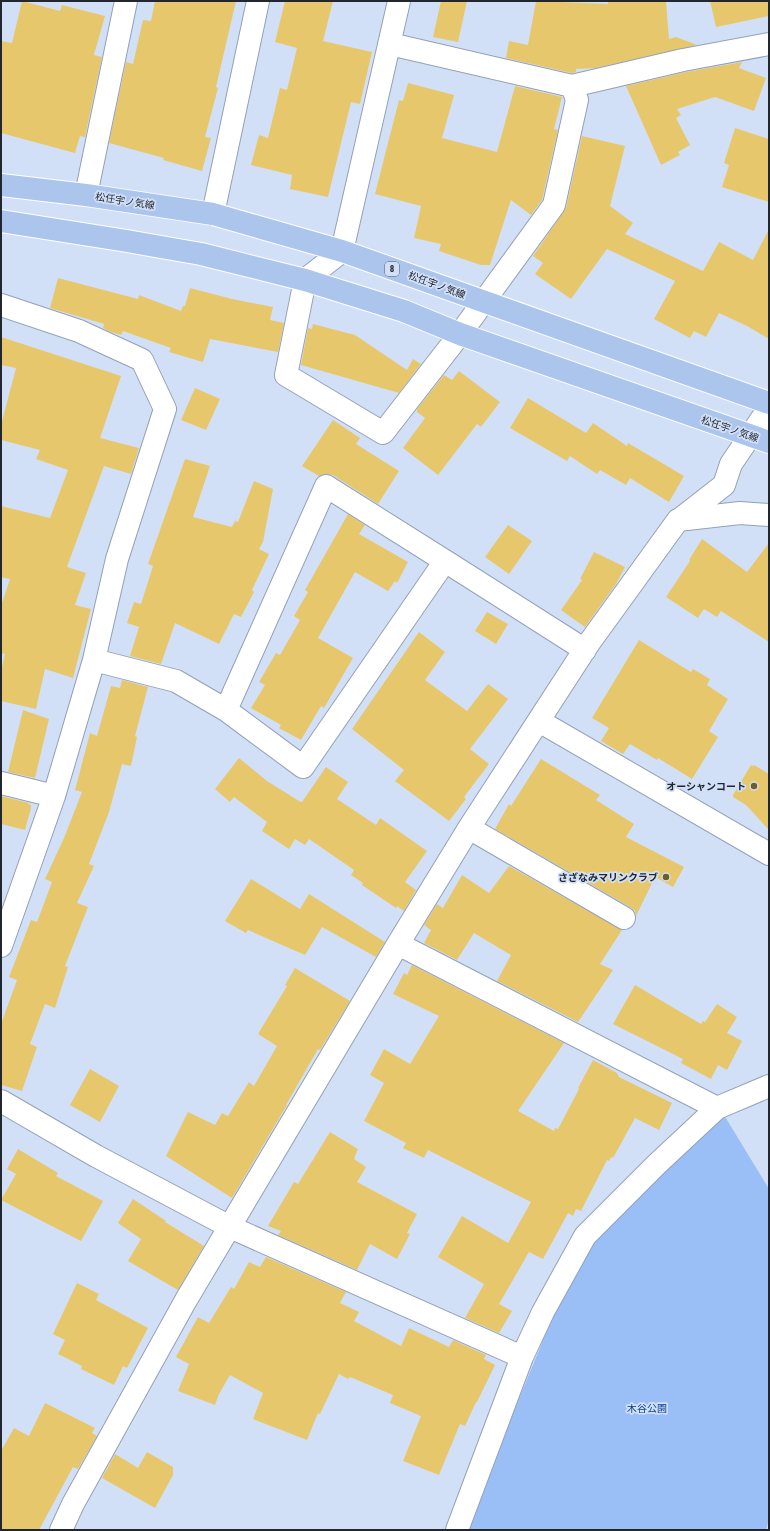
<svg xmlns="http://www.w3.org/2000/svg" width="770" height="1531" viewBox="0 0 770 1531" font-family="'Roboto Condensed','Noto Sans JP',sans-serif">
<style>
.green{fill:#9abef6}
.building{fill:#e7c76c}
.lines{fill:none;stroke-linecap:round;stroke-linejoin:round}
.minor-casing{stroke:#93a1b6;stroke-width:24}
.major-casing{stroke:#fff;stroke-width:24}
.minor{stroke:#fff;stroke-width:22}
.major{stroke:#acc5ed;stroke-width:22}
.poi-dot{fill:#6f5e2c;stroke:#d2e0f7;stroke-width:1.5}
.labels{text-anchor:middle;dominant-baseline:central;stroke-width:3.5;stroke-linejoin:round;paint-order:stroke}
.shield{fill:#d2e0f7;stroke:#565e6b;stroke-width:1}
.shield-label{font-size:9px;font-weight:bold;fill:#21262f}
.street-label{font-size:10px;fill:#21262f;stroke:#d2e0f7}
.poi-label{font-size:10px;font-weight:bold;fill:#21262f;stroke:#d2e0f7;text-anchor:end}
.park-label{font-size:10px;fill:#053f91;stroke:#d2e0f7}
</style>
<rect width="100%" height="100%" fill="#d2e0f7"/>
<path class="green" d="M724,1115L769,1189V1519L766,1530H465L581,1248Z"/>
<path class="building" d="M22,1L60,11L62,5L105,16L94,55L102,57L85,137L80,136L75,153L1,133V41L12,43Z
M155,1H236L216,87L218,88L205,137L211,138L202,171L163,160L164,158L109,143L126,62L133,64L143,20L151,21Z
M285,1H333L323,41L372,52L360,104L351,102L328,197L290,189L292,175L251,165L259,135L268,138L280,88L287,90L297,48L275,42Z
M441,1H467L458,42L433,37Z
M536,1L608,4V1H666L669,39L676,37L697,45L596,68L576,69V72L572,73L506,58L509,41L528,45Z
M710,1H769V16L716,27Z
M742,62L739,68L766,78L754,111L715,97L677,109L681,115L676,118L690,145L678,152L680,155L661,165L626,86L686,72Z
M408,83L454,95L442,138L497,152L515,86L562,97L554,129L558,130L542,200L531,215L511,200L490,265H481L439,251L441,244L414,238L421,206L375,194L399,100L403,101Z
M735,128L769,139V202L722,187L729,165L724,163Z
M582,136L625,146L610,206L633,223L625,234L703,271L719,242L753,260L769,229V339L747,326L719,313L706,337L694,331L690,338L654,319L675,281L607,249L571,299L535,274L543,263L533,256L566,208Z
M58,278L138,299L139,295L181,311L183,306H185L190,288L232,299L273,307L270,320L284,323L278,352L210,339L203,362L169,352L171,348L123,331L121,335L111,332L103,328L104,324L50,308Z
M313,324L355,335L407,370L413,359L421,364L399,393L301,365L308,328L312,329Z
M1,337L121,376L100,438L139,448L131,474L104,466L67,567L86,573L75,605L91,609L73,678L45,669L36,709L1,701V671L5,654L1,653V606L10,579L1,577V506L50,518L68,470L36,459L40,450L1,440V425L16,368L1,365Z
M459,371L500,402L481,427L477,424L438,475L403,448L425,418L417,412V409L444,375L452,380Z
M195,388L220,399L206,430L181,420Z
M528,398L586,433L593,423L627,446L628,443L684,476L669,502L630,478L626,485L600,470L597,474L570,456L567,461L510,428Z
M333,420L360,438L356,444L399,471L378,504L333,475L325,474L319,476L302,466Z
M185,459L210,466L193,517L232,527L235,521L238,522L254,481L273,489L263,542L259,549L269,554L252,590L254,592L241,617L234,614L219,644L175,623L161,664L130,656L139,627L127,623L134,602L141,604L153,566L148,564Z
M348,514L365,525L359,534L408,562L397,583L395,581L388,591L355,572L318,638L353,658L324,708L321,706L301,740L279,728L281,725L251,708L265,685L259,682L276,653L280,655L300,620L294,616L308,592L305,590Z
M508,525L532,541L509,574L485,557Z
M702,539L747,572L769,543V642L721,611L717,617L704,609L698,618L666,597L690,561L689,560Z
M594,552L625,567L616,584L585,627L561,610L582,580L580,579Z
M487,612L508,624L496,644L475,631Z
M419,632L445,652L425,680L467,711L488,684L508,699L470,749L489,764L464,797L466,799L449,821L395,781L404,770L352,729Z
M639,640L691,672L693,669L710,679L707,685L728,699L709,731L718,737L692,779L658,758L657,760L630,744L623,754L601,741L609,728L592,718Z
M122,680L148,687L135,736L137,737L131,766L122,764L109,812L89,864L94,866L77,903L88,907L65,966L68,967L55,1008L45,1004L30,1044L37,1047L22,1091L1,1085V1024L17,980L9,977L31,920L37,922L52,882L45,879L64,838L82,792L75,790L90,733L97,736L111,686L120,688Z
M23,710L49,719L35,778L8,772Z
M239,758L267,781L299,801L302,802L326,767L348,782L337,799L376,825L380,818L427,851L405,882L416,890L404,911L397,906L396,908L362,885L363,883L351,875L354,870L309,839L305,845L295,839L289,849L262,831L267,822L234,797L230,802L215,789Z
M541,759L600,795L596,800L634,824L626,837L684,867L673,887L655,877L636,916L635,911L630,907L495,829L509,804L511,806Z
M751,765L753,766L754,765L769,774V830L746,805L733,797V795Z
M1,796L29,803L28,804L31,805V808L25,830L1,824Z
M509,866L622,930L600,964L613,970L578,1022L497,981L511,955L474,933L457,960L424,943L431,930L424,925L437,904L443,908L462,875L489,893Z
M251,879L300,909L309,894L385,942L376,957L322,927L305,955L248,930L246,933L225,921Z
M412,965L564,1043L518,1111L554,1131L555,1128L558,1129L579,1089L578,1088L593,1060L617,1073L619,1077L672,1103L659,1130L635,1118L613,1158L611,1157L609,1161L607,1160L581,1211L576,1209L573,1216L568,1213L543,1259L529,1252L499,1304L512,1311L499,1333L465,1318L484,1284L438,1257L462,1216L508,1243L531,1202L428,1150L424,1158L403,1148L406,1143L364,1121L384,1083L370,1075L384,1049L410,1064L439,1016L393,994L404,973L407,975Z
M295,968L350,1001L320,1050L318,1049L286,1105H287L232,1198L166,1156L188,1112L215,1125L222,1113L228,1116L249,1082L254,1086L277,1046L258,1034L287,986L285,985Z
M635,985L701,1024L703,1021L705,1022L717,1004L737,1017L727,1033L742,1041L727,1070L718,1065L711,1079L681,1063L683,1059L613,1024Z
M90,1069L119,1086L100,1122L70,1105Z
M330,1132L358,1149L354,1159L366,1167L357,1182L417,1214L407,1233L410,1234L397,1259L370,1244L357,1270L278,1235L281,1231L268,1226L294,1182L298,1184Z
M18,1149L58,1173L56,1176L103,1201L81,1241L1,1200L16,1174L7,1169Z
M133,1199L166,1221L165,1222L204,1246L178,1290L128,1261L141,1239L118,1223Z
M266,1257L346,1292L340,1303L359,1312L354,1321L401,1346L409,1328L449,1347L453,1340L486,1355L484,1359L495,1365L477,1402H476L465,1426L460,1424L439,1475L403,1461L421,1416L390,1403L393,1395L350,1377L348,1379L339,1374L320,1414L318,1413L307,1440L253,1419L263,1393L230,1375L219,1394L215,1405L178,1391L189,1364L176,1357L198,1317L209,1323L231,1287L234,1289L249,1262L260,1267Z
M77,1283L99,1294L96,1300L148,1328L127,1368L123,1366L114,1385L81,1369L82,1366L58,1354L65,1340L53,1334Z
M45,1403L95,1428L92,1433L97,1436L78,1469L73,1467L39,1530H1V1451L14,1428L29,1436Z
M147,1452L173,1467V1475L155,1508L102,1478L115,1454L138,1468Z"/>
<g class="lines">
<defs>
<path id="minor" d="M399,1L342,251L305,280L286,375L383,433L460,334L554,205L577,100L572,86
M390,44L572,86L683,60L769,44
M86,195L126,1
M213,214L258,1
M1,305L79,331L142,360L165,409L117,559L94,660L54,796L1,946
M679,520L724,485L731,464L769,408
M94,660L176,681L226,710L303,767L445,561L585,650
M226,710L326,486L445,561
M539,721L769,854
M1,783L54,796
M469,828L624,918
M398,944L717,1108
M1,1101L96,1156L230,1227L522,1357
M61,1530L73,1504L186,1300L398,944L469,828L589,643L678,520L740,513L769,515
M457,1530L522,1357L543,1312L585,1236L657,1164L717,1108L769,1086"/>
<path id="major" d="M1,185L86,195L213,214L342,251L769,403
M1,221L127,241L201,254L305,280L404,311L460,334L769,442"/>
</defs>
<use href="#minor" class="minor-casing"/>
<use href="#major" class="major-casing"/>
<use href="#minor" class="minor"/>
<use href="#major" class="major"/>
</g>
<g class="poi-dot">
<circle cx="754" cy="786" r="4"/>
<circle cx="666" cy="877" r="4"/>
</g>
<g class="labels">
<rect class="shield" x="385" y="262" width="14" height="14" rx="3"/>
<g class="shield-label">
<text x="392" y="269">8</text>
</g>
<g class="street-label">
<text transform="translate(125 201) rotate(9)">松任宇ノ気線</text>
<text transform="translate(437 285) rotate(20)">松任宇ノ気線</text>
<text transform="translate(730 429) rotate(19)">松任宇ノ気線</text>
</g>
<g class="poi-label">
<text x="746" y="786">オーシャンコート</text>
<text x="658" y="877">さざなみマリンクラブ</text>
</g>
<g class="park-label">
<text x="647" y="1408">木谷公園</text>
</g>
</g>
<rect width="770" height="1531" fill="none" stroke="#21262f" stroke-width="4"/>
</svg>
